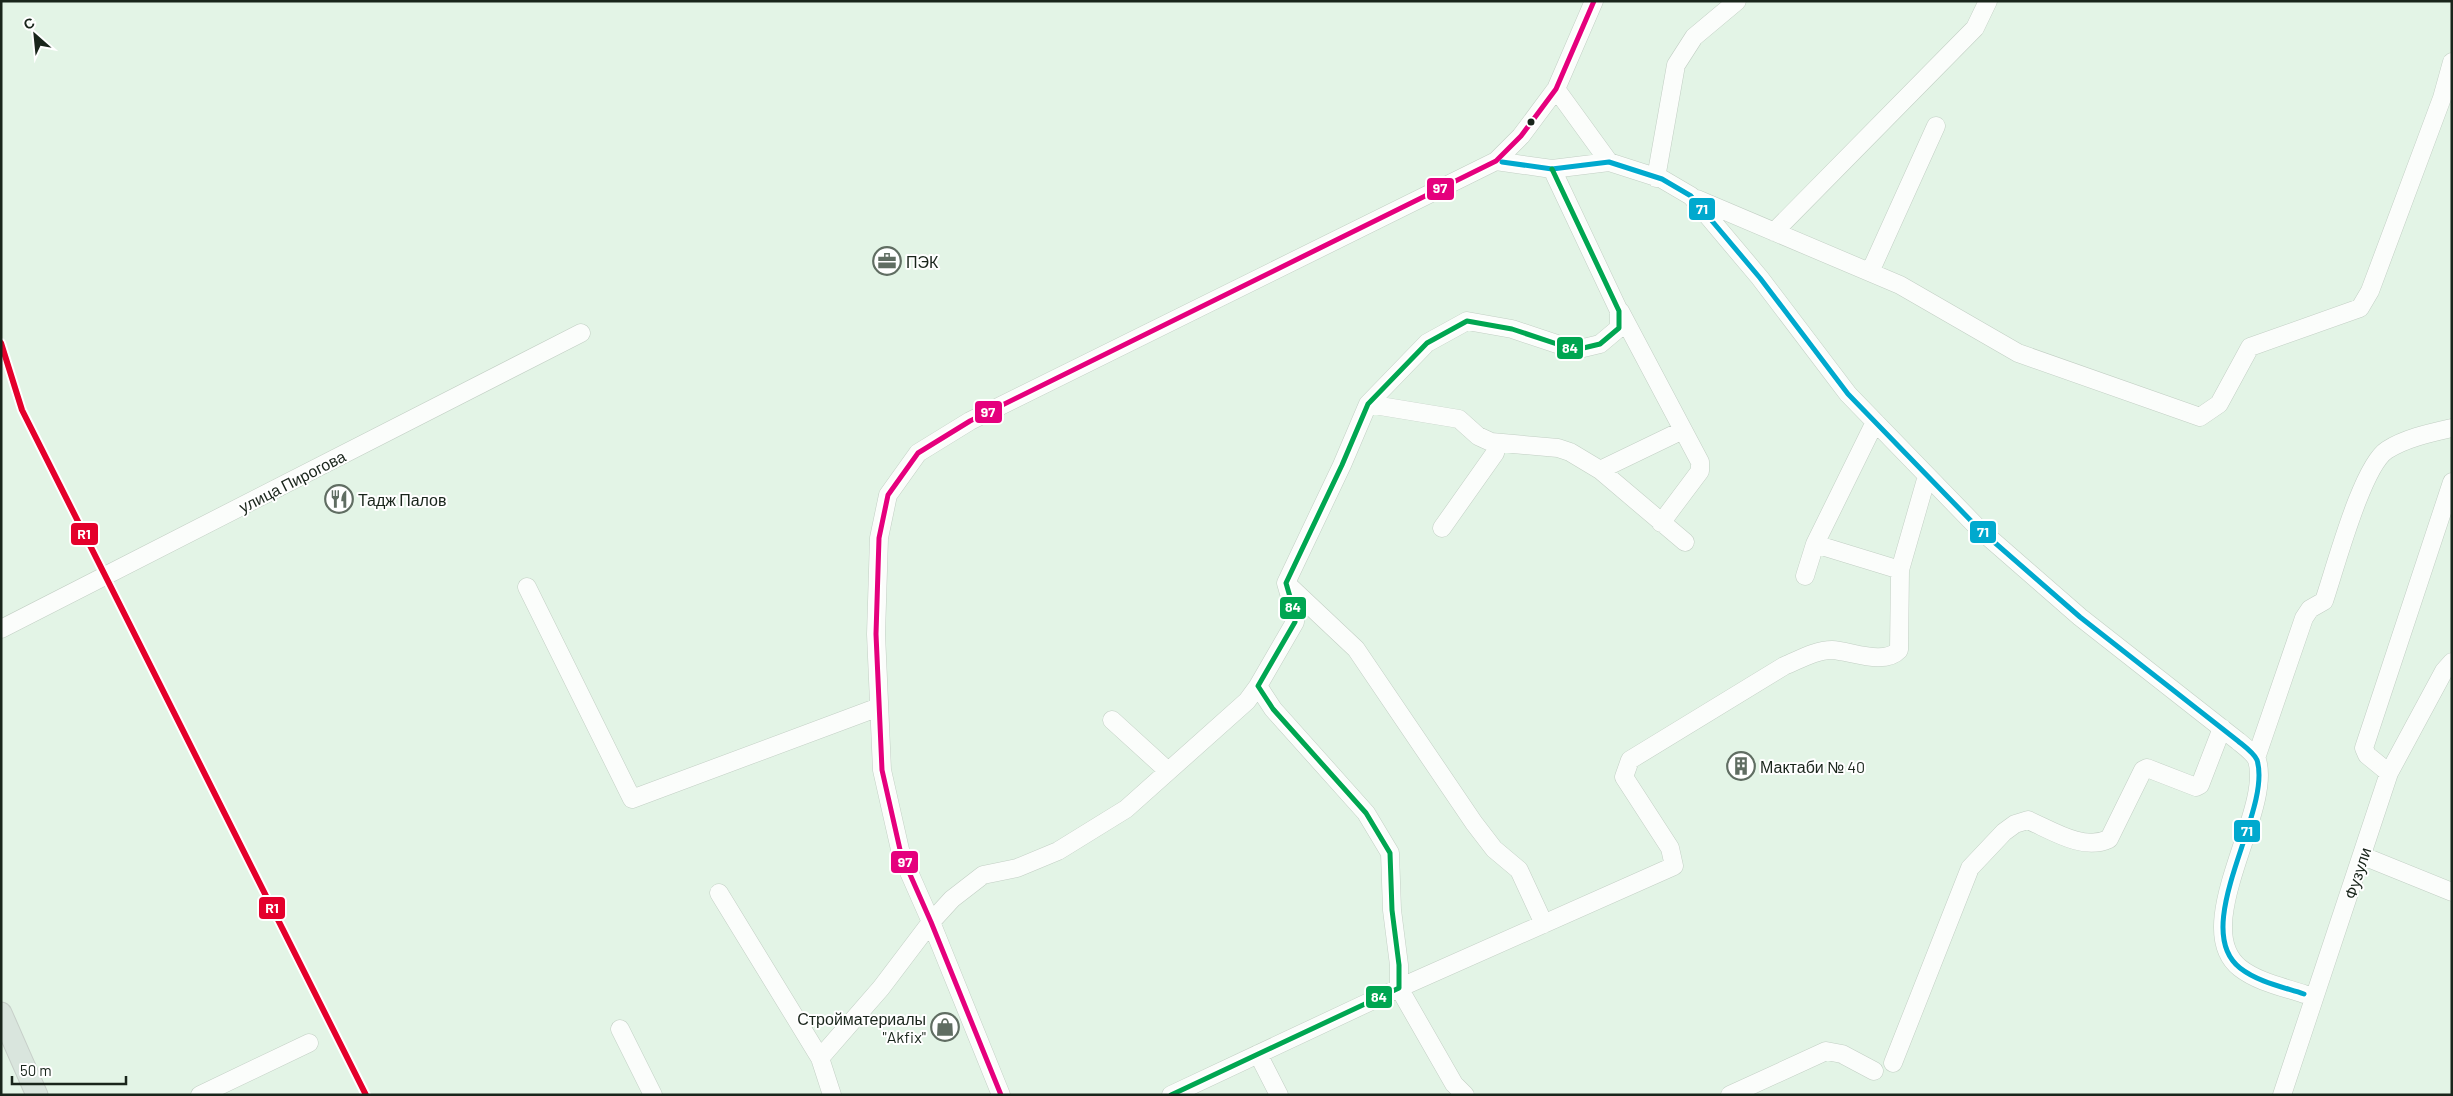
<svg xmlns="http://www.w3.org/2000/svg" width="2453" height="1096" viewBox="0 0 2453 1096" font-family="Barlow,sans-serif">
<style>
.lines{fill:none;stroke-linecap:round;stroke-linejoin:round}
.minor-casing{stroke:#c2cfc4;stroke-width:19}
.major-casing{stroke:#c7cfc9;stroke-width:23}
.minor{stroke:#fbfdfb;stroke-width:18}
.major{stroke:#d9e5dd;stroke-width:21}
.bus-1-casing{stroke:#fff;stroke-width:9}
.bus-2-casing{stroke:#fff;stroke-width:9}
.bus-3-casing{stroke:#fff;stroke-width:9}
.bus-1{stroke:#00a9ce;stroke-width:5}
.bus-2{stroke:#e5007d;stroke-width:5}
.bus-3{stroke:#00a651;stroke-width:5}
.rail-1-casing{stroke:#fff;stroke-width:10}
.rail-1{stroke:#e4002b;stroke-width:6}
.bus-dot{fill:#19251b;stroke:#fff;stroke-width:2}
.labels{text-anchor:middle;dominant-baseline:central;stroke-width:4;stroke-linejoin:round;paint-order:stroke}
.poi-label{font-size:16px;fill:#19251b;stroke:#fff;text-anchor:start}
.street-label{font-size:16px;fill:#19251b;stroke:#fff}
.line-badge{stroke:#fff;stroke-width:2}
.badge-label{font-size:14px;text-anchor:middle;font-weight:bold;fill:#fff}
</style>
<rect width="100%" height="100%" fill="#e3f4e6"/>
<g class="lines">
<defs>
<path id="minor" d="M1556,89L1609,162
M1496,161L1552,169L1609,162L1662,179L1691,196L1760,278L1848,394L1978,528L2080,617L2238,741C2244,746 2254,753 2257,760C2273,811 2188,927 2240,968C2258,982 2283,987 2304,994
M1656,178L1676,65L1694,37L1737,1
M1697,199L1900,285L2018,353L2200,417L2219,404L2250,347L2360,308L2370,291L2442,98L2452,62
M1774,232L1975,28L1988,1
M1870,272L1936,126
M1620,311L1700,462V471L1661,523
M1368,404L1459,419L1478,436L1491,442L1558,448L1570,452L1600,470L1685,542
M1600,470L1683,430
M1442,528L1495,453L1498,443
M1815,544L1900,570
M1805,576L1815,544L1875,422
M1287,584L1356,649L1474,823L1494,849L1519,870L1544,924
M527,587L632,799L879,707
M1,629L581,333
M1112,720L1168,771
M2256,758L2304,618L2310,609L2324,601C2335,569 2362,466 2387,450C2406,438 2430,433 2452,428
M2389,773L2367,755L2364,748L2452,482
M2363,856L2452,892
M719,893L820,1058
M620,1029L653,1095
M1258,1054L1279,1095
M1893,1063L1970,868L2004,832L2015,824L2028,820C2053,831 2083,851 2109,839L2143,770L2147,768L2196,787L2200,785L2222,728
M200,1095L309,1043
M832,1095L820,1058L881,988L931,922L952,899L983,875L1017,868L1058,851L1126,809L1247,701L1258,686
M1001,1095L931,922L901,854L882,770L876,634L879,538L888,495L918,453L970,421L1496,161L1521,136L1556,89L1594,1
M1171,1095L1399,988V965L1392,910L1390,853L1366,813L1273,709L1258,686L1295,622V614L1286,583L1342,465L1368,404L1427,343L1467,321L1512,329L1575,350L1600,344L1619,328V311L1552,169
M1465,1095L1454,1084L1399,988L1674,866L1670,848L1624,777L1630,760L1784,666C1799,660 1815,650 1832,650C1851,651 1884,666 1899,650L1900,570L1927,476
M1730,1095L1826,1051L1842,1054L1874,1071
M2282,1095L2389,773L2444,671L2452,662"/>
<path id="major" d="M1,1013L37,1095"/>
</defs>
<use href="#minor" class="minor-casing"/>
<use href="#major" class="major-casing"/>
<use href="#minor" class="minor"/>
<use href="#major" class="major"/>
<defs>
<path id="bus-1" d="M1502,162L1552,169L1609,162L1662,179L1691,196L1760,278L1848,394L1978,528L2080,617L2238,741C2244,746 2254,753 2257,760C2273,811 2188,927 2240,968C2258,982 2283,987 2304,994"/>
<path id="bus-2" d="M1001,1095L931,922L901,854L882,770L876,634L879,538L888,495L918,453L970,421L1496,161L1521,136L1556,89L1594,1"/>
<path id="bus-3" d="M1171,1095L1399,988V965L1392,910L1390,853L1366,813L1273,709L1258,686L1295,622V614L1286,583L1342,465L1368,404L1427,343L1467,321L1512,329L1575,350L1600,344L1619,328V311L1552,169"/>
</defs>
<use href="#bus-1" class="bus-1-casing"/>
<use href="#bus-2" class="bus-2-casing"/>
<use href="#bus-3" class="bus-3-casing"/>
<use href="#bus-1" class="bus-1"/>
<use href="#bus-2" class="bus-2"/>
<use href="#bus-3" class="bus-3"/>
<defs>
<path id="rail-1" d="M1,343L22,410L366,1095"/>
</defs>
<use href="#rail-1" class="rail-1-casing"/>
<use href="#rail-1" class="rail-1"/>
</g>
<defs>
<symbol id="office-ring" viewBox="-11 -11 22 22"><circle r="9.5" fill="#fff" stroke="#606d62" stroke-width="1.5"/><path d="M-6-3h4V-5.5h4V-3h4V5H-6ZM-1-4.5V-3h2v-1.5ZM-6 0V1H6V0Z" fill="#606d62"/></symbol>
<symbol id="restaurant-ring" viewBox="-11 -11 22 22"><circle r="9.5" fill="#fff" stroke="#606d62" stroke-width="1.5"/><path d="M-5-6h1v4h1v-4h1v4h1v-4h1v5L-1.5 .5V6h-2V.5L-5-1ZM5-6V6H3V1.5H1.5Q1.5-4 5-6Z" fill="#606d62"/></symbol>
<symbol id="building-ring" viewBox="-11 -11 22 22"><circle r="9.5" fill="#fff" stroke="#606d62" stroke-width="1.5"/><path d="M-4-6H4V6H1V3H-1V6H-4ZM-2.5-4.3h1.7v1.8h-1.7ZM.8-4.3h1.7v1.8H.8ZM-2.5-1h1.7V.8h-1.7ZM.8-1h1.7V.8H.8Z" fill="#606d62"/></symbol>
<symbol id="shop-ring" viewBox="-11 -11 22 22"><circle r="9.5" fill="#fff" stroke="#606d62" stroke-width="1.5"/><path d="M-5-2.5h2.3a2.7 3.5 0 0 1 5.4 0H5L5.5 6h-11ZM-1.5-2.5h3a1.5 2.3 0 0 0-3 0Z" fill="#606d62"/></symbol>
</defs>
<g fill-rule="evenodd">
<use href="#office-ring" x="871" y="245" width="32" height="32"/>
<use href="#restaurant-ring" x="323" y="483" width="32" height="32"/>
<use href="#building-ring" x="1725" y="750" width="32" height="32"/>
<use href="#shop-ring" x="929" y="1011" width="32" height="32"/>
</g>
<circle class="bus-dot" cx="1531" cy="122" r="4.5"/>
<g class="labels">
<g class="poi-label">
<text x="906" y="261">ПЭК</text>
<text x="358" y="499">Тадж Палов</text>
<text x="1760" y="766">Мактаби № 40</text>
<text x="926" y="1018" text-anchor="end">Стройматериалы<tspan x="926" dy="18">"Akfix"</tspan></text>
</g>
<g class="street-label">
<text transform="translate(292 481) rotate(-27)">улица Пирогова</text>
<text transform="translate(2357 873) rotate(-72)">Фузули</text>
</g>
</g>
<g class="line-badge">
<rect x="1426" y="177" width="29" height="24" rx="5" fill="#e5007d"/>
<rect x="1688" y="197" width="28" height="24" rx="5" fill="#00a9ce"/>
<rect x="1556" y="336" width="28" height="24" rx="5" fill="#00a651"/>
<rect x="974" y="400" width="29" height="24" rx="5" fill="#e5007d"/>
<rect x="1969" y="520" width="28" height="24" rx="5" fill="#00a9ce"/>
<rect x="70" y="522" width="29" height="24" rx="5" fill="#e4002b"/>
<rect x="1279" y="596" width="28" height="24" rx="5" fill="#00a651"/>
<rect x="2233" y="819" width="28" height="24" rx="5" fill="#00a9ce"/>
<rect x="890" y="850" width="29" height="24" rx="5" fill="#e5007d"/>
<rect x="258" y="896" width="28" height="24" rx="5" fill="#e4002b"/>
<rect x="1365" y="985" width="28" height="24" rx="5" fill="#00a651"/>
</g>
<g class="badge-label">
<text x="1440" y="193">97</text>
<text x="1702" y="214">71</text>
<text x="1570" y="353">84</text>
<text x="988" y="417">97</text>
<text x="1983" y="537">71</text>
<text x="84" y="539">R1</text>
<text x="1293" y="612">84</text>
<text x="2247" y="836">71</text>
<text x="905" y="867">97</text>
<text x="272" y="913">R1</text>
<text x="1379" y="1002">84</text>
</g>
<rect width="2453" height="1096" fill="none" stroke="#19251b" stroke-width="5"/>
<g transform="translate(35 35) rotate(333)" stroke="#ffffff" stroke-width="4" paint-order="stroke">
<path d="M0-4L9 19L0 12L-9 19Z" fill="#19251b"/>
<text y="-8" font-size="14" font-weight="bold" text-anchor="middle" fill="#19251b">С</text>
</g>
<path d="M12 1076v8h114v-8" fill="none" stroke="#19251b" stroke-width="2.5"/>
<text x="20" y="1076" font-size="15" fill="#19251b" stroke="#ffffff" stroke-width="4" paint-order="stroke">50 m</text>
</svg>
